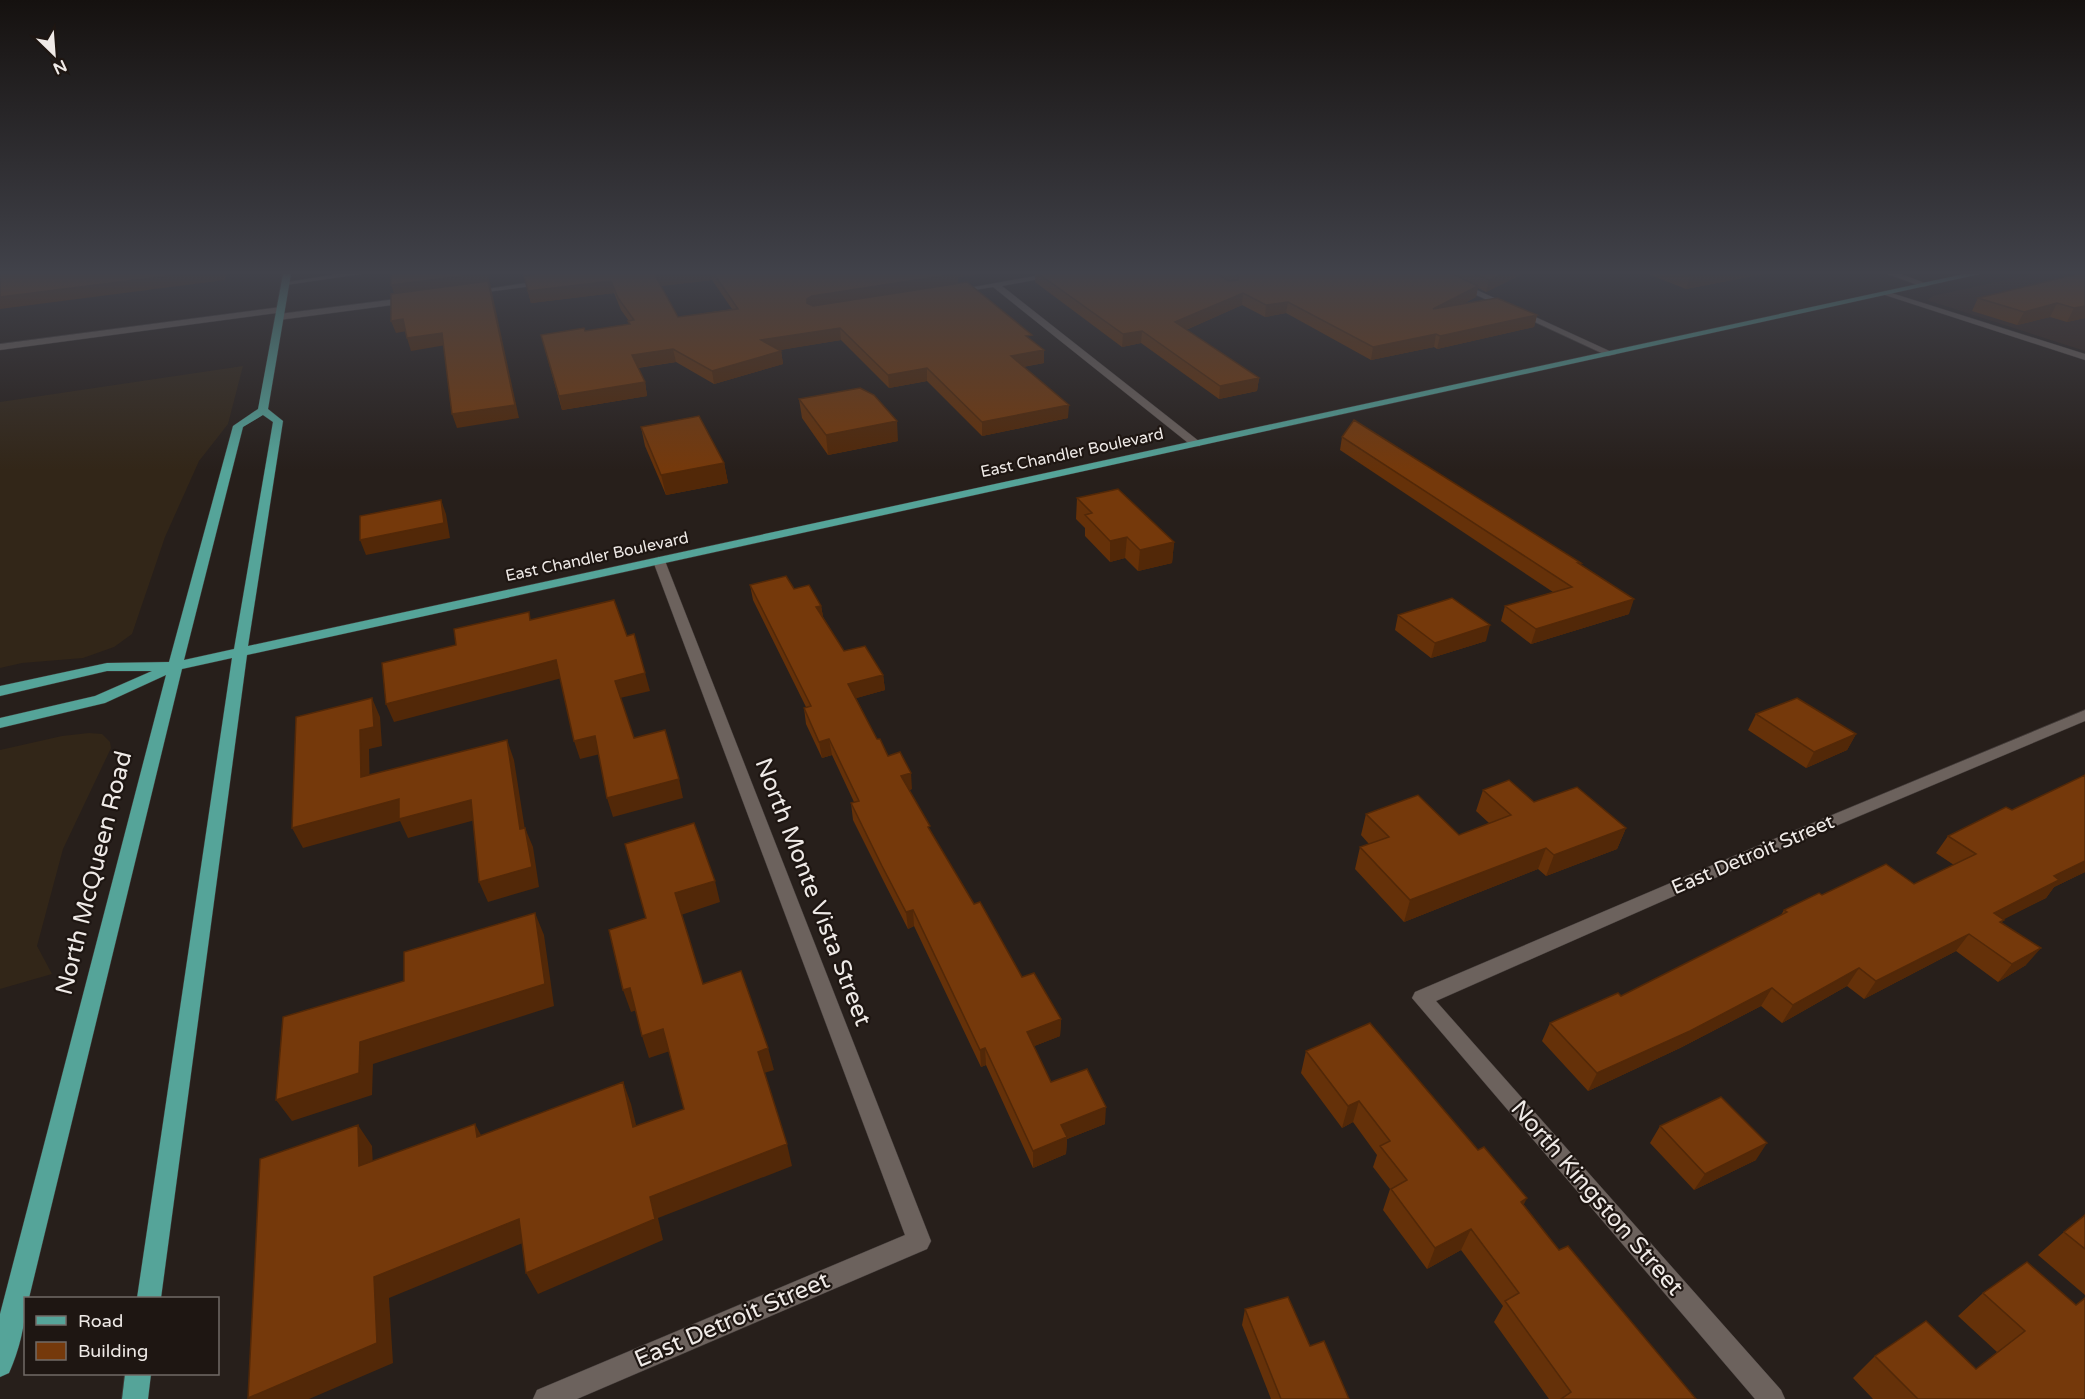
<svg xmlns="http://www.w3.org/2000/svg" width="2085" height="1399" viewBox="0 0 2085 1399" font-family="'Varela Round',sans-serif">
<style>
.commercial{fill:#322618}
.industrial{fill:#35241c}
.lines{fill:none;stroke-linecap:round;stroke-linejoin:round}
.minor-casing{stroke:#413a38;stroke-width:1}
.major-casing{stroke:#413a38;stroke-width:1}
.minor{fill:#6c625d;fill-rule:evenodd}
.major{fill:#55a499;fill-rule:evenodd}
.wall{fill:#653109;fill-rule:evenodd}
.shaded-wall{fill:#522808}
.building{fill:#75390b;stroke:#522808;stroke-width:1.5}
.labels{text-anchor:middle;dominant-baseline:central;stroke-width:4.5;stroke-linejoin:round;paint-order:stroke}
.far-street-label{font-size:16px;fill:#efeae7;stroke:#1e1612}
.street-label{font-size:20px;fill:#efeae7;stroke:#1e1612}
.near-street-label{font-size:24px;fill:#efeae7;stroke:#1e1612}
</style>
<rect width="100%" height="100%" fill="#271f1b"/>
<path class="commercial" d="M243,366L228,424L199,461L165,537L132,634L114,647L83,658L22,663L0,668V402Z
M89,733L102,734L110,742L111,748L63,849L37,946L52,974L0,989V750L62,736Z"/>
<path class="industrial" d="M2032,274H2085V351L1927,300L1933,296Z"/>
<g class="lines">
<defs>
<path id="minor" d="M337,274H361L286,285L282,283Z
M1046,274H1066L1002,286L1200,442V446H1192L993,287L956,293L952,291Z
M1431,274H1442L1616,354L1608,356Z
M1888,274H1901L1930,285L1923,287Z
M545,280L549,282L548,284L471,294L467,292Z
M1885,291L2085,354V360L1885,295Z
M412,297L416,300L415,302L279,320L275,317L279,314Z
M281,307L284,308V312L0,350V344Z
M659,557L665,561L931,1241L927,1249L577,1399H533L537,1390L905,1235L653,561Z
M2085,710V721L1767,855L1436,1001L1781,1390L1785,1399H1755L1412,998L1415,992L1755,847Z"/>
<path id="major" d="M283,274H291L268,409L283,421L248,646L1964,274H1980L247,655L161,1298H137L232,658L182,669L29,1298H26C26,1323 19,1351 9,1373L0,1377V1314L166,675L105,703L0,728V718L95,696L152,671H107L0,696V686L107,663L169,662L233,426L258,409ZM263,415L273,422L234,649L184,660L243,427Z
M125,1374H151L148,1399H122Z"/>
</defs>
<use href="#minor" class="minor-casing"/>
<use href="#major" class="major-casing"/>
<use href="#minor" class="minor"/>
<use href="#major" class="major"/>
</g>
<path class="wall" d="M523,274H980L958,277V283L1044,350V363L1023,367L1068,418L982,436L927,381L889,388L841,340L779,350L781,351L783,364L714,384L676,362L638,368L645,382L647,396L562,410L541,335L585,331L629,324V321L621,310L614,293L531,303ZM712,280L732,309L678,317L661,286Z
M1035,274H1522L1486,292L1478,288L1476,297L1463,304L1537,315L1534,327L1437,349L1434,347L1371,360L1286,313L1265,317L1242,305L1186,330L1259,378L1257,391L1219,399L1141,343L1122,347L1035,282Z
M1648,274H1763L1686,289Z
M2077,274L2085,318L2067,322L2050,317L2017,325L1972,311L1978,298Z
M799,399L898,441L828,455L802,418Z
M641,427L724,463L728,483L666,495L645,446Z
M1342,437L1581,563L1580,565L1629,614L1531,644L1501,621L1505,606L1553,592L1340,450Z
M1077,498L1174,542L1172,563L1138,571L1125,558L1110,562L1085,536V528L1076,519Z
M750,585L794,589L821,606L823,617L844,651L883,675L885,690L856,698L877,739L912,789L909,790L931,832L974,904L1022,977L1061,1019L1060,1036L1034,1046L1051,1082L1105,1124L1067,1139L1066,1154L1033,1168L986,1065L981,1067L914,926L908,929L884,882L853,820L851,803L854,802L832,755L822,758L806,724L804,708L806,707L753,600Z
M1398,615L1486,641L1431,658L1395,630Z
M1756,714L1856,734L1847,750L1806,768L1748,730Z
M2085,775V872L2054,887L2046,898L2003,919L2002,923L2026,965L1998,982L1956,951L1864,999L1847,986L1782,1023L1761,1006L1680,1048L1588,1091L1542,1041L1550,1023L1621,996L1781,915L1784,910L1822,895L1914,884L1954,865L1936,853L1948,836L2012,810Z
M1483,790L1534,802L1626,828L1617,849L1546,876L1538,869L1404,922L1355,869L1360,847L1369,844L1361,835L1366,814L1459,835L1489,823L1476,811Z
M1306,1051L1524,1205L1559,1250L1696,1399H1549L1494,1322L1503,1306L1461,1250L1427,1269L1383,1210L1390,1189L1373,1167L1377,1155L1353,1122L1342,1128L1301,1073Z
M1660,1126L1756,1160L1694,1190L1650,1143Z
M2085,1215V1295L2038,1255L2064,1232Z
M1983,1293L2076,1305L2085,1399H1873L1853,1378L1875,1356L1976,1369L1997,1352L1958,1316Z
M1245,1309L1310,1346L1349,1399H1271L1242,1325Z"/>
<path class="shaded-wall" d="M183,274H227L225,280L0,309V297Z
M477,274H488L519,418L457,428L452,414L489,284L395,296L391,285Z
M661,274H711L712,280L658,286L655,275Z
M950,274H980L958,277V285L809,311L807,299L812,296Z
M1502,274H1522L1486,292L1489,280Z
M1702,274H1763L1686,289L1691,276Z
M611,281L614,293L531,303L528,291Z
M1478,286L1476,297L1430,321L1433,309Z
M1243,293L1242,305L1174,335L1175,322Z
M1288,302L1286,313L1265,317L1266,305Z
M2057,303L2050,317L2017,325L2024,312Z
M2085,306V318L2067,322L2074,308Z
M1537,315L1534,327L1437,349L1440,336Z
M403,319L407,331L396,333L391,321Z
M840,328L841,340L763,353L761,340Z
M1142,331L1141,343L1122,347L1123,334Z
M442,333L446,345L411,351L407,338Z
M1436,334L1434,347L1371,360L1373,347Z
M673,349L676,362L635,368L632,355Z
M1044,350V363L1011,369V356Z
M781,351L783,364L714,384L712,371Z
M927,368V381L889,388L888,375Z
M1259,378L1257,391L1219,399L1220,386Z
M645,382L647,396L562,410L559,396Z
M1069,405L1068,418L982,436V422Z
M897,421L898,441L828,455L826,435Z
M724,463L728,483L666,495L661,475Z
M441,500L446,514L450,538L366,555L360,540Z
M1127,537L1125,558L1110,562V541Z
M1174,542L1172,563L1138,571L1140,550Z
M1634,599L1629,614L1531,644L1536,629Z
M821,606L824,621L816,607Z
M1490,625L1486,641L1431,658L1435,643Z
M556,660L562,678L394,722L386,704Z
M645,673L650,691L620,698L615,681Z
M883,675L885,690L850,700L848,684Z
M372,698L380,717L382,746L369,749L370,796L361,777L360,730Z
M1856,734L1847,750L1806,768L1814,752Z
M595,736L600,754L580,759L574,741Z
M829,739L832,755L822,758L819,742Z
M507,740L514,760L528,849L520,829Z
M911,773L912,789L903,792L901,776Z
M679,779L683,798L613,817L607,798Z
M399,799L471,800L479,819L408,838L400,821L303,848L292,828Z
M525,828L533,847L539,887L488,902L479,882Z
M1626,828L1617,849L1546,876L1554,855Z
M1546,848L1538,869L1404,922L1410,900Z
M2085,861V872L2054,887L2046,898L1981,931L1994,913L2054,876Z
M715,881L720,902L681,915L675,893Z
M913,910L914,926L908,929L906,912Z
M535,913L544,935L554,1006L373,1064L372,1095L292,1121L276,1100L360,1042Z
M1969,934L1956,951L1864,999L1876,981Z
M2041,948L2026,965L1998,982L2012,964Z
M1859,968L1847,986L1782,1023L1793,1005Z
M630,988L637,1010L631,1012L623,990Z
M1772,988L1761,1006L1680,1048L1588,1091L1597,1073Z
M1061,1019L1060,1036L1027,1049V1032Z
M663,1029L670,1051L649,1058L642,1036Z
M768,1048L774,1070L764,1073L758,1052Z
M985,1048L986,1065L981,1067L980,1050Z
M623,1082L631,1104L642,1149L633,1127Z
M1359,1101L1353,1122L1342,1128L1348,1106Z
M1106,1107L1105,1124L1067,1139L1066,1154L1033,1168V1151L1061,1125Z
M475,1124L487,1146L477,1137Z
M358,1125L372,1146L374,1188L359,1166Z
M1767,1143L1756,1160L1694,1190L1705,1174Z
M787,1144L792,1166L658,1218L663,1240L538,1294L526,1273L650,1197Z
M1527,1198L1517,1219L1521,1202Z
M519,1219L530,1240L389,1298L393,1363L309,1399H249L248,1398L374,1277Z
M1471,1229L1461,1250L1427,1269L1435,1248Z"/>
<path class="building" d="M0,274H183L0,297Z
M391,274H477L391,285Z
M536,274H661L655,275L678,317L738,309L714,274H955L812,296L807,299V303L813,306L967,282L1032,335L1026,336L1044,350L1011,356L1069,405L982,422L927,368L888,375L840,328L761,340L781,351L712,371L673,349L632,355L645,382L559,396L541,335L584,328L585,331L630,324L628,321L634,320L618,298L611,281L528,291L524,276Z
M1039,274H1217L1229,281L1238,280L1239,277L1235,274H1453L1478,286L1433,309L1497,298L1537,315L1440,336L1436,334L1373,347L1288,302L1266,305L1243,293L1175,322L1259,378L1220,386L1142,331L1123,334Z
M1475,274H1502L1489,280Z
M1685,274H1702L1691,276Z
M2077,274H2085V306L2074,308L2057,303L2024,312L1978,298Z
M488,281L515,405L452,414L442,333L407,338L403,319L391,321V294Z
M860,388L874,395L897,421L826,435L799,399Z
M699,416L724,463L661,475L641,427Z
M1354,420L1581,563H1578L1634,599L1536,629L1505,606L1572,587L1342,437Z
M1118,489L1174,542L1140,550L1127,537L1110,541L1085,515L1092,513L1077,498Z
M441,500L444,523L360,540V516Z
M786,576L794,589L809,585L821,606L816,607L844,651L865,646L883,675L848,684L877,739H880L888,756L900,752L911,773L901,776L930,826L928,827L974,904L980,902L1022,977L1034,973L1061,1019L1027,1032L1051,1082L1087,1069L1106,1107L1061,1125L1067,1137L1033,1151L985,1048L980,1050L913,910L906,912L882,866L851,803L859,801L829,739L819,742L804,708L811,706L750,585Z
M1452,598L1490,625L1435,643L1398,615Z
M614,600L627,636L634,634L645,673L615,681L634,738L665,730L679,779L607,798L595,736L574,741L556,660L386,704L382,663L456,645L454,629L529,612L530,620Z
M372,698L374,727L360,730L361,777L507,740L520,829L525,828L532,867L479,882L471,800L399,819V799L292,828L296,717Z
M1797,698L1856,734L1814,752L1756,714Z
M2085,775V861L2054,876L2059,880L1994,913L2004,920L2000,922L2041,948L2012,964L1969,934L1876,981L1859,968L1793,1005L1772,988L1690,1031L1597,1073L1550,1023L1618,993L1621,996L1787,912L1784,910L1819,893L1822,895L1886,864L1914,884L1976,854L1948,836L2006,807L2012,810Z
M1509,780L1534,802L1577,787L1626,828L1554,855L1546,848L1410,900L1360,847L1389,837L1366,814L1418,795L1459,835L1511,815L1483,790Z
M694,823L715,881L675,893L703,984L741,971L768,1048L758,1052L787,1144L650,1197L655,1219L526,1273L519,1219L374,1277L377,1343L248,1398L260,1159L358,1125L359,1166L475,1124L477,1137L623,1082L633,1127L684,1109L663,1029L642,1036L630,988L623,990L609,930L646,918L625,844Z
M535,913L545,984L360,1042L359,1073L276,1100L283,1017L404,981V952Z
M1370,1023L1478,1150L1484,1147L1527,1198L1521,1202L1559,1250L1568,1246L1696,1399H1561L1571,1392L1505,1301L1519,1293L1471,1229L1435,1248L1391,1189L1407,1180L1380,1146L1390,1141L1359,1101L1348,1106L1306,1051Z
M1721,1097L1767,1143L1705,1174L1660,1126Z
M2085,1215V1249L2064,1232Z
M2027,1262L2076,1305L2085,1298V1399H1918L1875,1356L1926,1321L1976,1369L2025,1331L1983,1293Z
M1288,1297L1310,1346L1324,1341L1349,1399H1281L1245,1309Z"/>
<linearGradient id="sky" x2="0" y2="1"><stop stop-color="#15110f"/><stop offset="0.58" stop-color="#41424a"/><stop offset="1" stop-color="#41424a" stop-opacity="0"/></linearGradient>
<rect width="2085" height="470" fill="url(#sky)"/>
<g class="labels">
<g class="far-street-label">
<text transform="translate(1072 453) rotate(-12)">East Chandler Boulevard</text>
<text transform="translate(597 557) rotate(-12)">East Chandler Boulevard</text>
</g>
<g class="street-label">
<text transform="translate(1753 855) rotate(-23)">East Detroit Street</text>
</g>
<g class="near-street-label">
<text transform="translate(94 873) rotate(-76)">North McQueen Road</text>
<text transform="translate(813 892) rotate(69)">North Monte Vista Street</text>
<text transform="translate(1597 1198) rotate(49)">North Kingston Street</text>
<text transform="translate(732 1320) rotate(-23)">East Detroit Street</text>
</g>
</g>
<rect x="24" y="1297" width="195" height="78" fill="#1e1612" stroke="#726b67" stroke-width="1.5"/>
<rect x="36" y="1316" width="30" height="9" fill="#55a499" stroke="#726b67" stroke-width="1.5"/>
<text x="78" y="1327" font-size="18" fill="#efeae7">Road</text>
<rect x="36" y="1342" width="30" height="18" fill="#75390b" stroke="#726b67" stroke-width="1.5"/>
<text x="78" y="1357" font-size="18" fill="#efeae7">Building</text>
<g transform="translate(54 54) rotate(155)" stroke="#1e1612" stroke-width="4.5" paint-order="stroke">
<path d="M0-4.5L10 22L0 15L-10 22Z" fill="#efeae7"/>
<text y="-9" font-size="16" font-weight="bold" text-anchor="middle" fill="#efeae7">N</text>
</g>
</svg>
